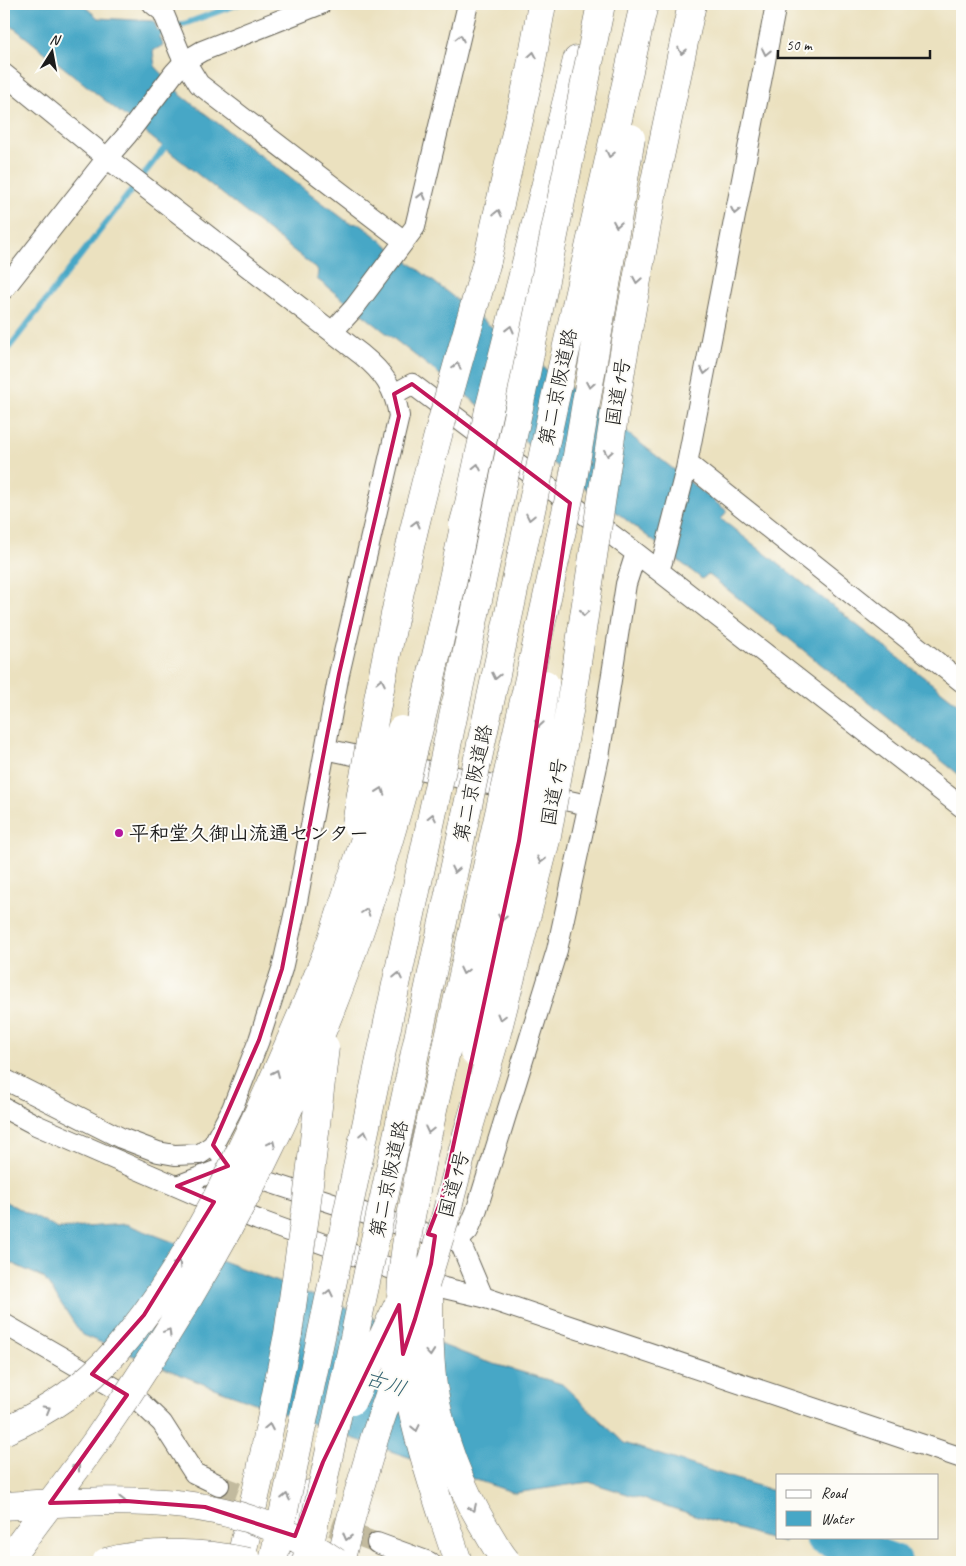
<svg xmlns="http://www.w3.org/2000/svg" width="966" height="1566" viewBox="0 0 966 1566" font-family="Caveat,'Klee One',sans-serif">
<style>
.water{fill:#47a7c6;stroke:#326271}
.lines{fill:none;stroke-linecap:round;stroke-linejoin:round}
.stream{stroke:#47a7c6;stroke-width:6}
.river{stroke:#47a7c6;stroke-width:36}
.street-tunnel{stroke:#c2ba9e;stroke-width:20;stroke-dasharray:20 10;stroke-linecap:butt}
.street-casing{stroke:#646155;stroke-width:22}
.highway-casing{stroke:#646155;stroke-width:29}
.street{stroke:#fff;stroke-width:20}
.highway{stroke:#fff;stroke-width:28}
.highway-bridge-casing{stroke:#646155;stroke-width:29;stroke-linecap:butt}
.highway-bridge{stroke:#fff;stroke-width:28}
.oneway{stroke:#999}
.marked{fill:none;stroke:#c2185b;stroke-width:4;stroke-linejoin:round}
.poi-dot{fill:#b5179e;stroke:#fdfcf7;stroke-width:2}
.labels{text-anchor:middle;dominant-baseline:central;stroke-width:4;stroke-linejoin:round;paint-order:stroke}
.street-label{font-size:20px;fill:#1c1c1c;stroke:#fdfcf7}
.poi-label{font-size:20px;font-weight:bold;fill:#1c1c1c;stroke:#fdfcf7;text-anchor:start}
.water-label{font-size:21px;font-style:italic;fill:#326271;stroke:#fdfcf7}
</style>
<rect width="100%" height="100%" fill="#fdfcf7"/>
<filter id="ink" filterUnits="userSpaceOnUse"><feTurbulence type="fractalNoise" baseFrequency=".02" numOctaves="2"/><feDisplacementMap in="SourceGraphic" scale="10" xChannelSelector="R" yChannelSelector="G"/><feConvolveMatrix kernelMatrix="1 2 1 2 8 2 1 2 1" color-interpolation-filters="sRGB"/></filter>
<filter id="wash" filterUnits="userSpaceOnUse"><feTurbulence type="fractalNoise" baseFrequency=".0096" numOctaves="4" result="noise"/><feDisplacementMap in="SourceGraphic" scale="20" xChannelSelector="R" yChannelSelector="G"/><feGaussianBlur stdDeviation="1.12" result="paint"/><feColorMatrix in="noise" values="0 0 0 0 0 0 0 0 0 0 0 0 0 0 0 0 0 1.4 0 .05"/><feComposite in="paint" operator="in"/></filter>
<g filter="url(#wash)">
<rect width="100%" height="100%" fill="#ebe1bf"/>
<path class="water" d="M4,4H82L98,18L154,21L163,45L153,51L155,66L182,96L349,223L360,224L727,511L721,519L962,707V777L708,574L702,579L317,279L318,270L4,20Z
M4,1201L58,1229L126,1224L484,1361L562,1384L624,1443L777,1492V1537H785L784,1543L589,1482L515,1493L349,1437L211,1387L82,1335L44,1278L4,1260Z"/>
<g class="lines">
<path class="stream" d="M151,36L239,4
M4,354L169,142"/>
<path class="river" d="M823,1537L894,1562"/>
</g>
</g>
<g filter="url(#ink)">
<g class="lines">
<path class="street-tunnel" d="M219,1485L377,1543"/>
<defs>
<path id="street" d="M153,4L163,12L180,53L199,84L404,241
M4,74L107,158L362,355C383,372 395,389 399,416L339,674L297,902L282,969L259,1040L232,1109L213,1145L232,1170L446,1240H459L468,1231L476,1212L557,950L599,757L626,584L636,553
M4,289L107,158L127,135L174,73L185,61L202,51L321,4
M333,331L354,308L415,227L468,4
M394,394L412,384L636,553L962,807
M687,463L962,682
M655,568L662,562L686,469L776,4
M325,749L588,805
M4,1079L121,1138L158,1152L175,1155L200,1154L213,1145
M4,1108L36,1125L199,1196L258,1220L444,1288L483,1297L962,1458
M177,1186L228,1166
M459,1240L483,1297
M4,1324L141,1403L162,1423L194,1473L219,1485
M377,1543L429,1562"/>
<path id="highway" d="M487,261L530,71L542,4
M621,370L653,190L692,4
M489,410L577,60
M240,1562L260,1475L288,1334
M288,1562L300,1519L310,1494
M340,1562L353,1511"/>
</defs>
<use href="#street" class="street-casing"/>
<use href="#highway" class="highway-casing"/>
<use href="#street" class="street"/>
<use href="#highway" class="highway"/>
<defs>
<path id="highway-bridge" d="M463,526L468,508L489,410
M356,824C377,696 402,568 436,443C452,382 470,322 487,261
M474,1052L519,841L545,684
M429,1298C429,1327 429,1357 433,1386C441,1438 461,1489 488,1533C494,1543 499,1553 507,1562
M288,1334L306,1209L325,1047
M352,1401L398,1305
M4,1431C45,1413 85,1387 115,1352C180,1277 225,1186 266,1096C287,1049 308,1002 326,955C338,924 347,891 358,860C372,817 388,774 401,730
M4,1506C123,1499 233,1489 336,1562
M353,1511L375,1436L415,1319L443,1226L467,1134L496,1036L547,836L574,683L621,370
M7,1562C36,1521 68,1481 97,1440C158,1352 214,1260 262,1164C324,1041 371,910 407,776C430,688 449,598 468,508
M106,1562C149,1550 204,1552 248,1562
M273,1562L521,398L601,4
M306,1562L554,403L644,4
M458,1562C430,1477 398,1391 401,1299C402,1254 413,1208 421,1164L572,485L631,138"/>
</defs>
<use href="#highway-bridge" class="highway-bridge-casing"/>
<use href="#highway-bridge" class="highway-bridge"/>
</g>
<defs><path id="oneway-chevron" d="M-2-3.5L2.5 0L-2 3.5" fill="none" stroke-width="1.6" stroke-linecap="round" stroke-linejoin="round" transform="scale(1.25)"/></defs>
<g class="oneway">
<use href="#oneway-chevron" transform="translate(460 38) rotate(-77)"/>
<use href="#oneway-chevron" transform="translate(682 51) rotate(102)"/>
<use href="#oneway-chevron" transform="translate(766 52) rotate(102)"/>
<use href="#oneway-chevron" transform="translate(533 55) rotate(-80)"/>
<use href="#oneway-chevron" transform="translate(610 154) rotate(103)"/>
<use href="#oneway-chevron" transform="translate(422 196) rotate(-76)"/>
<use href="#oneway-chevron" transform="translate(735 211) rotate(101)"/>
<use href="#oneway-chevron" transform="translate(498 213) rotate(-77)"/>
<use href="#oneway-chevron" transform="translate(617 224) rotate(100)"/>
<use href="#oneway-chevron" transform="translate(637 280) rotate(100)"/>
<use href="#oneway-chevron" transform="translate(510 329) rotate(-76)"/>
<use href="#oneway-chevron" transform="translate(457 366) rotate(-74)"/>
<use href="#oneway-chevron" transform="translate(705 371) rotate(101)"/>
<use href="#oneway-chevron" transform="translate(590 385) rotate(100)"/>
<use href="#oneway-chevron" transform="translate(608 453) rotate(99)"/>
<use href="#oneway-chevron" transform="translate(477 467) rotate(-78)"/>
<use href="#oneway-chevron" transform="translate(530 517) rotate(102)"/>
<use href="#oneway-chevron" transform="translate(416 524) rotate(-76)"/>
<use href="#oneway-chevron" transform="translate(584 613) rotate(98)"/>
<use href="#oneway-chevron" transform="translate(496 676) rotate(102)"/>
<use href="#oneway-chevron" transform="translate(381 682) rotate(-78)"/>
<use href="#oneway-chevron" transform="translate(539 724) rotate(99)"/>
<use href="#oneway-chevron" transform="translate(381 791) rotate(-71)"/>
<use href="#oneway-chevron" transform="translate(432 817) rotate(-78)"/>
<use href="#oneway-chevron" transform="translate(541 860) rotate(104)"/>
<use href="#oneway-chevron" transform="translate(455 870) rotate(102)"/>
<use href="#oneway-chevron" transform="translate(366 912) rotate(-72)"/>
<use href="#oneway-chevron" transform="translate(502 918) rotate(102)"/>
<use href="#oneway-chevron" transform="translate(464 971) rotate(103)"/>
<use href="#oneway-chevron" transform="translate(398 976) rotate(-78)"/>
<use href="#oneway-chevron" transform="translate(501 1017) rotate(105)"/>
<use href="#oneway-chevron" transform="translate(276 1073) rotate(-66)"/>
<use href="#oneway-chevron" transform="translate(429 1130) rotate(103)"/>
<use href="#oneway-chevron" transform="translate(364 1134) rotate(-78)"/>
<use href="#oneway-chevron" transform="translate(272 1144) rotate(-65)"/>
<use href="#oneway-chevron" transform="translate(178 1264) rotate(-58)"/>
<use href="#oneway-chevron" transform="translate(329 1293) rotate(-78)"/>
<use href="#oneway-chevron" transform="translate(168 1332) rotate(-59)"/>
<use href="#oneway-chevron" transform="translate(430 1353) rotate(85)"/>
<use href="#oneway-chevron" transform="translate(47 1409) rotate(-30)"/>
<use href="#oneway-chevron" transform="translate(269 1427) rotate(-79)"/>
<use href="#oneway-chevron" transform="translate(416 1428) rotate(78)"/>
<use href="#oneway-chevron" transform="translate(77 1467) rotate(-54)"/>
<use href="#oneway-chevron" transform="translate(286 1497) rotate(-78)"/>
<use href="#oneway-chevron" transform="translate(122 1501) rotate(-1)"/>
<use href="#oneway-chevron" transform="translate(473 1508) rotate(64)"/>
<use href="#oneway-chevron" transform="translate(347 1537) rotate(104)"/>
</g>
</g>
<path class="marked" d="M412,384L570,503L519,841L442,1198L428,1234L435,1236L431,1264L415,1319L403,1354L399,1305L323,1462L295,1536L205,1507L126,1501L50,1503L127,1395L92,1374L144,1315L214,1202L177,1186L228,1166L213,1145L259,1040L282,969L339,674L399,416L394,394Z"/>
<circle class="poi-dot" cx="119" cy="833" r="5"/>
<g class="labels">
<g class="street-label">
<text transform="translate(558 387) rotate(-78)">第二京阪道路</text>
<text transform="translate(618 392) rotate(-81)">国道1号</text>
<text transform="translate(473 783) rotate(-78)">第二京阪道路</text>
<text transform="translate(554 792) rotate(-80)">国道1号</text>
<text transform="translate(389 1179) rotate(-78)">第二京阪道路</text>
<text transform="translate(454 1184) rotate(-75)">国道1号</text>
</g>
<g class="poi-label">
<text x="129" y="833">平和堂久御山流通センター</text>
</g>
<g class="water-label">
<text transform="translate(386 1383) rotate(19)">古川</text>
</g>
</g>
<rect width="966" height="1566" fill="none" stroke="#fdfcf7" stroke-width="20"/>
<rect x="776" y="1474" width="162" height="65" fill="#fdfcf7" stroke="#a3a29f"/>
<rect x="786" y="1490" width="25" height="8" fill="#ffffff" stroke="#a3a29f"/>
<text x="821" y="1498" font-size="15" fill="#1c1c1c">Road</text>
<rect x="786" y="1511" width="25" height="15" fill="#47a7c6" stroke="#a3a29f"/>
<text x="821" y="1524" font-size="15" fill="#1c1c1c">Water</text>
<g transform="translate(52 52) rotate(11)" stroke="#fdfcf7" stroke-width="4" paint-order="stroke">
<path d="M0-4L9 19L0 12L-9 19Z" fill="#1c1c1c"/>
<text y="-8" font-size="14" font-weight="bold" text-anchor="middle" fill="#1c1c1c">N</text>
</g>
<path d="M778 50v8h152v-8" fill="none" stroke="#1c1c1c" stroke-width="2.5"/>
<text x="786" y="50" font-size="15" fill="#1c1c1c" stroke="#fdfcf7" stroke-width="4" paint-order="stroke">50 m</text>
</svg>
